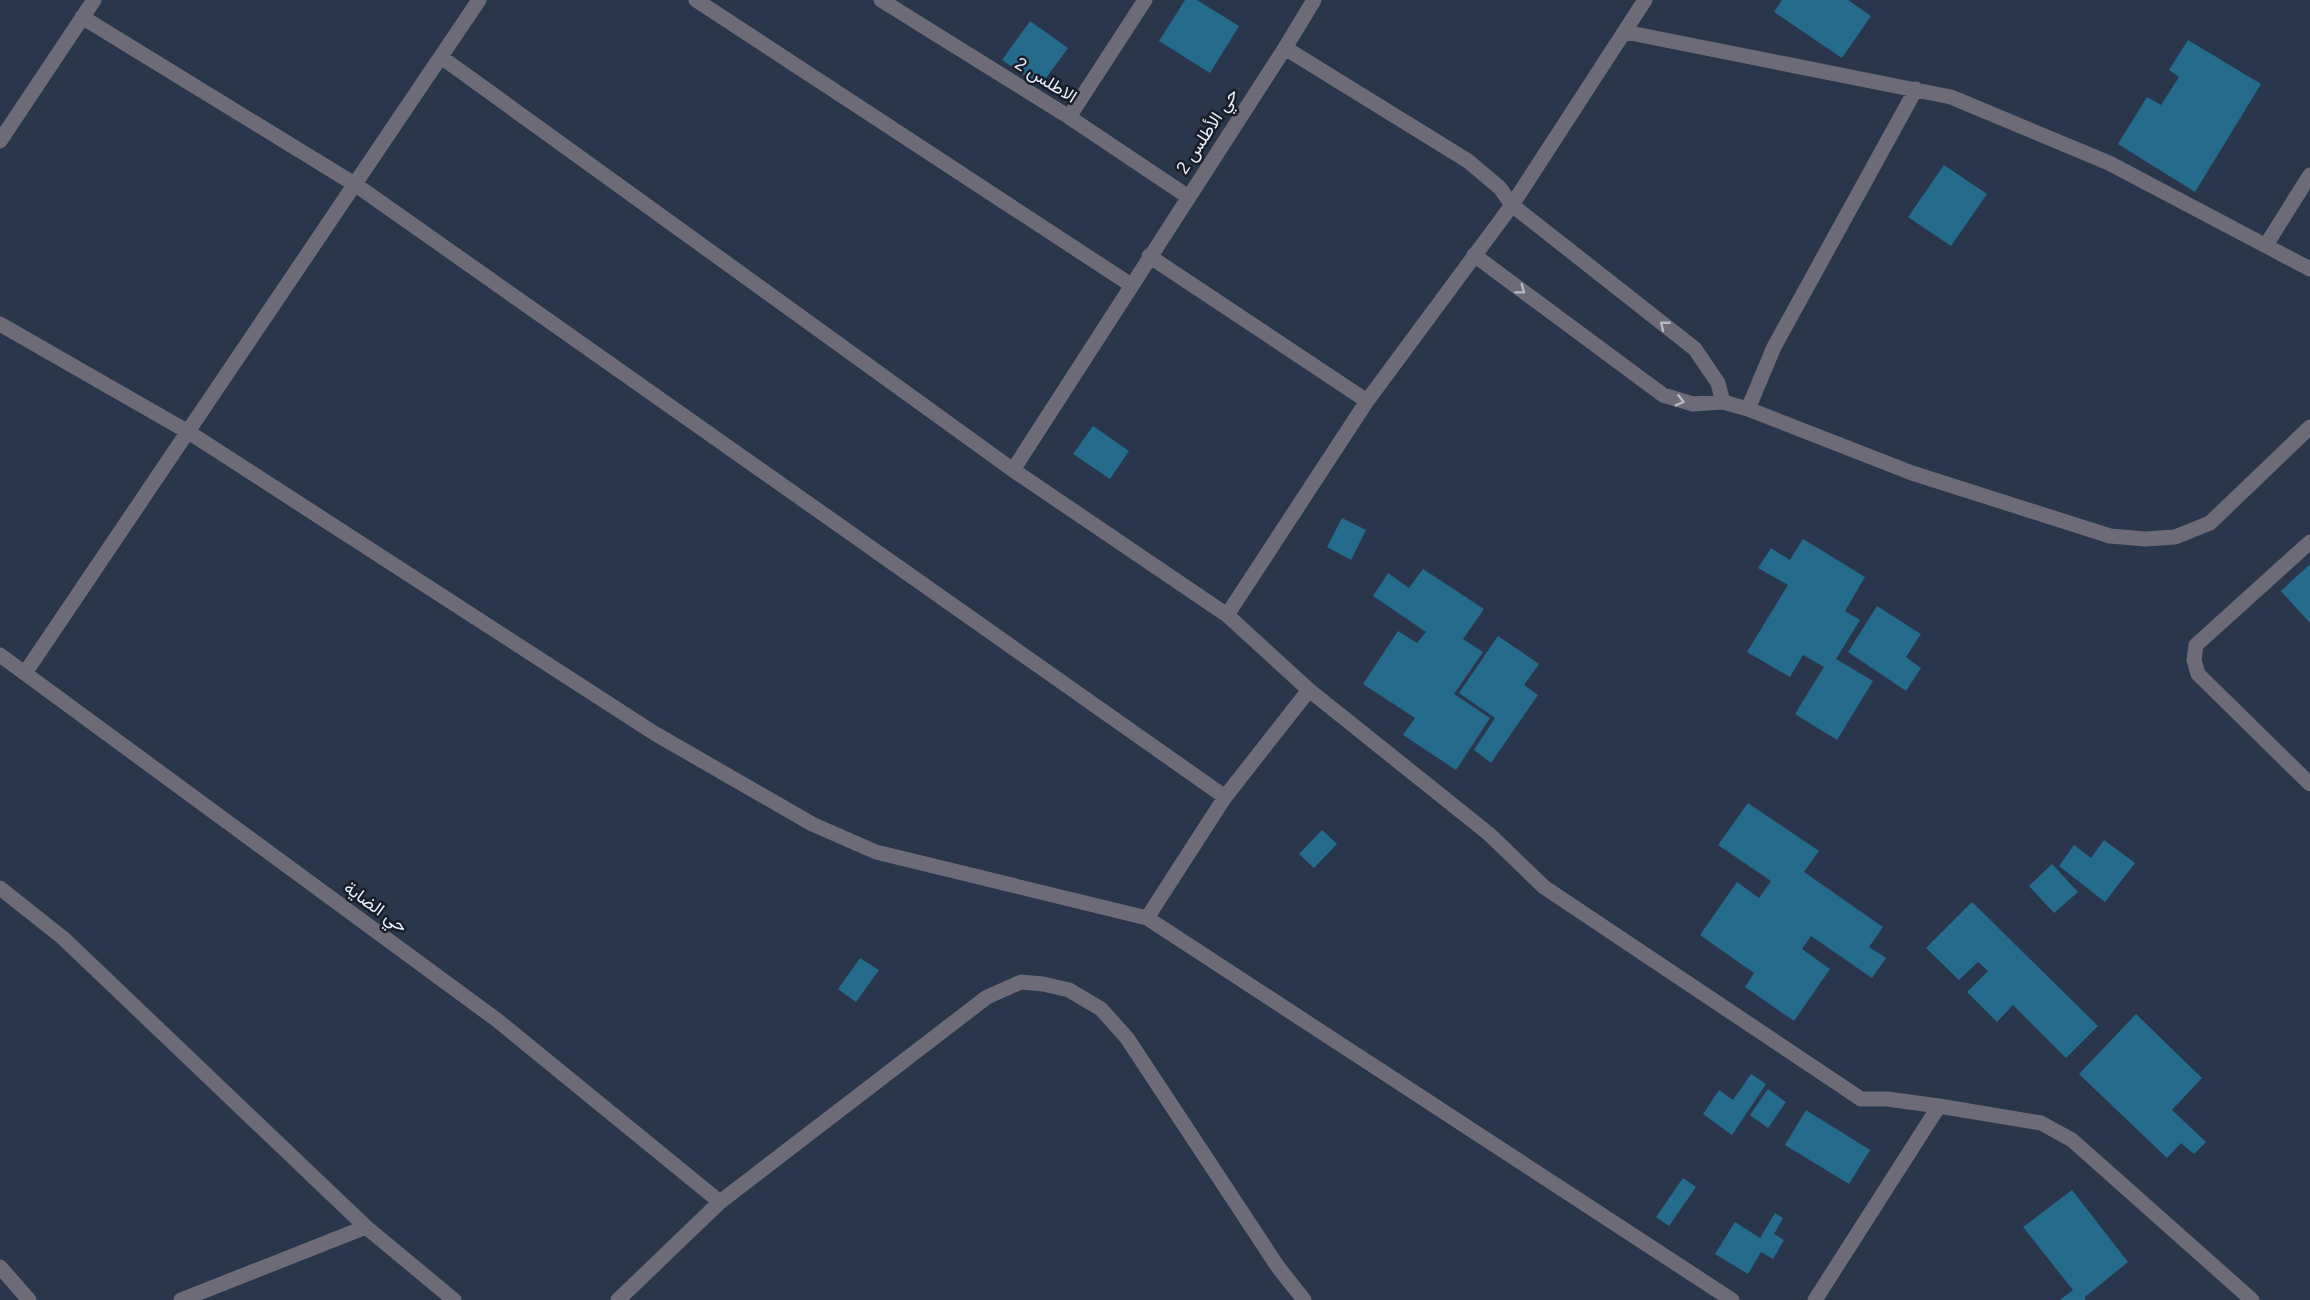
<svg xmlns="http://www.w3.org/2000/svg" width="2310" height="1300" viewBox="0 0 2310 1300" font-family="Helvetica,Vazirmatn,sans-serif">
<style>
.building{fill:#256c8c}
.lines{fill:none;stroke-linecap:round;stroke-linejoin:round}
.minor{stroke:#6c6b77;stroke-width:15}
.oneway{stroke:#b5bac7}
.labels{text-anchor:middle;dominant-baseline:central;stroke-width:5;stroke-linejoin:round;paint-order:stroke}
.street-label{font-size:18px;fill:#e6eefd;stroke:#181d27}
</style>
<rect width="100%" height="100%" fill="#29364c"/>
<path class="building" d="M1185,0H1197L1239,26L1210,73L1159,41Z
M1782,0H1848L1871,16L1842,58L1774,12Z
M1030,21L1068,48L1040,86L1002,60Z
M2188,40L2261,84L2195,192L2118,144L2147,97L2161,105L2179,77L2169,70Z
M1944,165L1987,194L1951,246L1908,217Z
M1093,426L1129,451L1110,479L1073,454Z
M1342,518L1366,530L1351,560L1327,547Z
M1803,539L1865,577L1845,611L1860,620L1836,659L1873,681L1837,740L1795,714L1824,667L1803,655L1790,677L1747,652L1788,585L1758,568L1771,548L1790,560Z
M2310,564V623L2281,591Z
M1423,569L1484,609L1463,639L1483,652L1454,694L1490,718L1456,770L1403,735L1415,718L1363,684L1398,631L1417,643L1426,632L1373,596L1388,573L1409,588Z
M1877,606L1921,634L1906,657L1921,668L1906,691L1848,652Z
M1498,636L1539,664L1524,685L1538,695L1491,763L1474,750L1495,718L1459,693Z
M1748,803L1819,851L1804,872L1883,927L1869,947L1886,958L1872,978L1811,936L1802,949L1830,969L1794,1021L1745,987L1754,973L1700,935L1737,882L1759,898L1771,881L1718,845Z
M1322,830L1337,844L1314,868L1299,854Z
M2104,840L2135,863L2105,902L2059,866L2074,845L2091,858Z
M2052,864L2078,892L2054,913L2029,886Z
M1972,902L2098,1026L2066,1058L2013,1005L1997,1022L1967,992L1988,971L1978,962L1959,980L1926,948Z
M860,958L879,970L856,1002L838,989Z
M2136,1014L2202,1078L2172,1110L2206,1142L2194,1154L2181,1143L2167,1158L2079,1074Z
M1751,1074L1766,1084L1732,1135L1703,1114L1719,1090L1733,1100Z
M1768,1089L1786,1102L1768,1128L1750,1115Z
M1806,1110L1870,1150L1849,1184L1785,1145Z
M1683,1178L1696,1187L1669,1226L1656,1217Z
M2072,1190L2128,1262L2085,1297V1300H2060L2073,1290L2023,1227Z
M1775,1213L1783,1218L1774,1234L1784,1240L1773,1259L1761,1252L1748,1274L1715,1254L1735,1222L1760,1238Z"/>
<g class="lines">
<path class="minor" d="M696,0L1131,285
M881,0L1069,117L1187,196
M82,17L356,185L1225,797
M1625,32L1951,97L2109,163L2310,269
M1285,48L1314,0
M441,57L1013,470L1227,615L1309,690L1489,834L1544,887L1861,1099H1887L1939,1106L2041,1123L2072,1140L2252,1300
M1069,117L1145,0
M0,141L94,0
M2266,245L2310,175
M1474,255L1663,395L1693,404L1723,402L1748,409L1912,473L2110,536L2145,539L2175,537L2210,523L2310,427
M1149,256L1367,401
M0,324L190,433L654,733L812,824L876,852L1147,918L1732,1300
M1748,409L1774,347L1916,89
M1013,470L1285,48L1468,161L1500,188L1512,205L1695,349L1718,383L1723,402
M2310,542L2196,645L2194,660L2198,674L2310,784
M1227,615L1367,401L1512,205L1645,0
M0,655L497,1020L720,1202
M25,673L479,0
M0,888L63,938L366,1227L454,1300
M1147,918L1225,797L1309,690
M0,1267L29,1300
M181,1300L366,1227
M618,1300L720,1202L987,997L1021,982L1043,984L1069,990L1101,1009L1127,1038L1278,1267L1304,1300
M1815,1300L1939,1106"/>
</g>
<defs><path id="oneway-chevron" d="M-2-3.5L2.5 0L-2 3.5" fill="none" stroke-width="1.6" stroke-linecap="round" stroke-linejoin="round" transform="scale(1.5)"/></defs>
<g class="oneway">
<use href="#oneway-chevron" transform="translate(1521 290) rotate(37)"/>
<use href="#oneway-chevron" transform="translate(1664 325) rotate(-141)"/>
<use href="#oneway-chevron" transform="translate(1680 401) rotate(15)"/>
</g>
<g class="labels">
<g class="street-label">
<text transform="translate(1046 80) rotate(32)">الاطلس 2</text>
<text transform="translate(1207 131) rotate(-57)">حي الأطلس 2</text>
<text transform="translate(376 907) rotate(36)">حي الضاية</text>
</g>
</g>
</svg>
